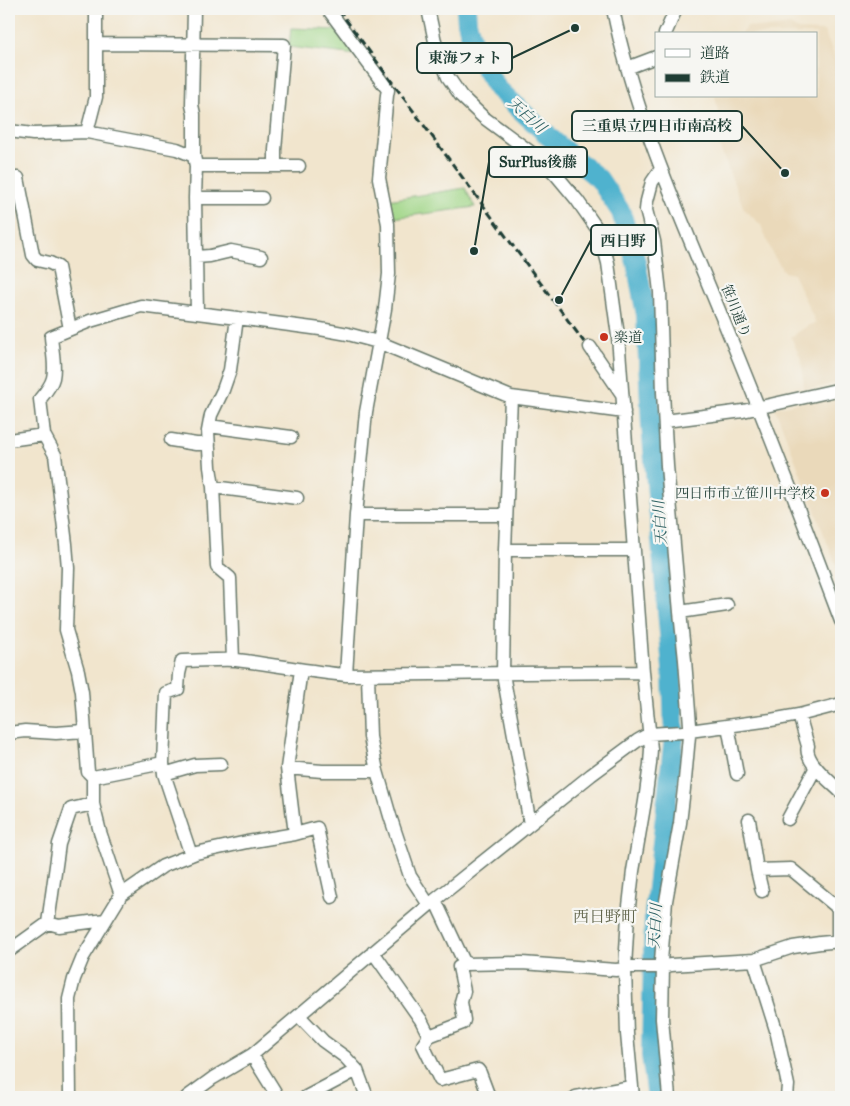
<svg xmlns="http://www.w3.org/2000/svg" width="850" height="1106" viewBox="0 0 850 1106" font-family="'IM FELL Great Primer','Noto Serif JP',serif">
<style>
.built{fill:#ead9ba}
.green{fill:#a0d687;stroke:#608a5e}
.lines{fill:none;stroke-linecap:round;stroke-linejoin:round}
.river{stroke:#4fb2ce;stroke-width:20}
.minor-casing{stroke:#68786a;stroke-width:15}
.minor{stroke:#fff;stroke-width:12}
.rail{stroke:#1f3d34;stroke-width:3;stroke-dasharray:8 4;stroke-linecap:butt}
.poi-dot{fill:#c8321e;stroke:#f6f6f2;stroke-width:2}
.labels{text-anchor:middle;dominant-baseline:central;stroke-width:4.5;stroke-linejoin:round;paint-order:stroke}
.street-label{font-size:14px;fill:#1f3d34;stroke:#f6f6f2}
.poi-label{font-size:14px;fill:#1f3d34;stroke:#f6f6f2;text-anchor:start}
.water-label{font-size:15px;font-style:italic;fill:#2d6062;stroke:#f6f6f2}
.quarter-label{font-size:16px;fill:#62664c;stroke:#f6f6f2}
.leader{fill:none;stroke:#1f3d34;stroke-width:2}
.callout-dot{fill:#1f3d34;stroke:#f6f6f2;stroke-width:2}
.callout{fill:#f6f6f2;stroke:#1f3d34;stroke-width:2}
.callout-label{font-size:15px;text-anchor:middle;font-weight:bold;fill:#1f3d34}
</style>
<rect width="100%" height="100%" fill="#f6f6f2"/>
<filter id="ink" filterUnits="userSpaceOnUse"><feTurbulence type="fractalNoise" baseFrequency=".02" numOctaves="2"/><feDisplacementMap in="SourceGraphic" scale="10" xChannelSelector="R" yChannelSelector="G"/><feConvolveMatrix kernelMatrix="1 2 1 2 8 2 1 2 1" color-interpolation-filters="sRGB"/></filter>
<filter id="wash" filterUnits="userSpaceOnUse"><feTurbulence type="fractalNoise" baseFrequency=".0096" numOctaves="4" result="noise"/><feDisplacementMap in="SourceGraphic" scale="20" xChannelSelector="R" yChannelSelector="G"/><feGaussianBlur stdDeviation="1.12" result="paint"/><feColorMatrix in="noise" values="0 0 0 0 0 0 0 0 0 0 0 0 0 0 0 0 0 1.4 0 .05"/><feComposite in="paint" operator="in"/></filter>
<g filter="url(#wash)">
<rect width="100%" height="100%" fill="#f1e5cd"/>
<path class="built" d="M790,25L798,30L824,31L841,72V382L815,388L804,389L802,361L791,337L809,325L816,323L793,274L784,272L772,253L761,225L744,209L716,138L721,130L715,96H816V34H741L747,26L767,28Z
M841,393V578L775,408Z"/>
<path class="green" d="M291,28L338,30L356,55L289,47Z
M465,188L475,207L393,218L388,200Z"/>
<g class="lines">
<path class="river" d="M466,9L467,22L475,52L497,88L557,144L599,179L621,212L636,262L646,315L651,425L672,668L674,737L654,914L651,1055L657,1097"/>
</g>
</g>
<g filter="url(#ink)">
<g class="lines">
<defs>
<path id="minor" d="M194,9L192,105L194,114V156
M328,9L388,90L387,95L379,178L388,224L389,274L385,309L366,412L356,515L346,675
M428,9L436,46L448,77L461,96L483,117L544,162L557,176L577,200L600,233L608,263L618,336L643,672L651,749L650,764L645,801L633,871L628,915L625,968L627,1034L633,1097
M613,9C634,115 680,215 721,315C763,416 802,518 841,621
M665,34L676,9
M96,44L284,45L275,150V166H196
M627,68L656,57
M9,131L33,134L87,132L177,149L194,156L196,166L195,198L197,313
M87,132L96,97V13L94,9
M275,166H299
M661,169L652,182L647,201L646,210L654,241L660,292L663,392L667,466L680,612L685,660L690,725L685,780L680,823L666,901L661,961L663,966L662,1019L669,1097
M9,178H18L33,255L37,260L50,263L58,267L70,329
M195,198H262
M196,257L210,256L231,251L261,257
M590,347L622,394
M511,397L505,550L503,674L530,824
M665,421L743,411L841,389
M209,426L291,437
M9,440L44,435
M171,440L196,444H209
M213,487L297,498
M356,515H506
M505,550H633
M680,612L727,605
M233,660L230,578L217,567L213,487L210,467L208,431L211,415L223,390L230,370L237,318
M368,676L370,737L377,771L390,816L410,876L429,905
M799,715L808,746C803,761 831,782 841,792
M728,726L737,774
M9,733L25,731L56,733L84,731
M163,763L164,774L191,855
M287,768L322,771H377
M164,774L195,765L221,764
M93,777L163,763L166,693L178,689L179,674L182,661C200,661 218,659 236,660C273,664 309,672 346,675L523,673L643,672
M788,819L816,767
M749,820L757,870L791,869L838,908V941
M295,834L317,828L332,897
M757,870L762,891
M121,895L100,832L93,804V777L88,772L82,692L78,671L66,630L68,568L66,544L55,455L44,435L40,399C45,393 51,386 53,378C56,365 52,350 51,337L90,321L141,306L237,318L320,329L348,334L378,342L511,397L624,412
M435,900L465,964
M48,923L59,926L105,920
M9,951L48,923L59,844L71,809L93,804
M373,952L421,1020L429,1036L423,1045L440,1080L478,1070L480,1073L489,1097
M754,960L776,1030L788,1085L787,1097
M299,1016L323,1041L345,1057L357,1070L367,1097
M429,1036L463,1023L464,1020L461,1002L464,991L459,967L465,964L522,963L616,970L630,967H660L671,965L754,960L793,947L820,943L841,941
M252,1055L278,1097
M70,1097L69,999L74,979L83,957L121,895L163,866L196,853L247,842L295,834L287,768L301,670
M187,1097L213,1078L252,1055L435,900L591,775L637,741L649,734L682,732L771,720L799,715L841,704
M306,1097L357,1070
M576,1097L631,1087"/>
</defs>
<use href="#minor" class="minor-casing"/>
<use href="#minor" class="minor"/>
<path class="rail" d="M338,9L584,342"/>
</g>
</g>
<g class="poi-dot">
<circle cx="604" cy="337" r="5"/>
<circle cx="825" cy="493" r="5"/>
</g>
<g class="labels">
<g class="street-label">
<text transform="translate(736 311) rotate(68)">笹川通り</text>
</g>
<g class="poi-label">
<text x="614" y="337">楽道</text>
<text x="815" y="493" text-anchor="end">四日市市立笹川中学校</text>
</g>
<g class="water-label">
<text transform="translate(527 115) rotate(42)">天白川</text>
<text transform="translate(660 523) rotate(-94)">天白川</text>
<text transform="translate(655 926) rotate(-87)">天白川</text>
</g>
<g class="quarter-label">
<text x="605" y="916">西日野町</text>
</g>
</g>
<path class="leader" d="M575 28L512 58M785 173L742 126M474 251L489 162M559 300L591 240"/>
<g class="callout-dot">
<circle cx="575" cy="28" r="5"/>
<circle cx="785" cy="173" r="5"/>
<circle cx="474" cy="251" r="5"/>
<circle cx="559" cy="300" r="5"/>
</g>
<g class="callout">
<rect x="417" y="43" width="95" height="30" rx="5"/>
<rect x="572" y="111" width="170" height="30" rx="5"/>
<rect x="489" y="147" width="98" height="30" rx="5"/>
<rect x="591" y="225" width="65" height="30" rx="5"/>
</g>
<g class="callout-label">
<text x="465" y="63">東海フォト</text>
<text x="657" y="131">三重県立四日市南高校</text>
<text x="538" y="167">SurPlus後藤</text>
<text x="623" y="246">西日野</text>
</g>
<rect width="850" height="1106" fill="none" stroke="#f6f6f2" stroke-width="30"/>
<rect x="655" y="32" width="162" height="65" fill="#f6f6f2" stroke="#a0aca6"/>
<rect x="665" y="49" width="25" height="8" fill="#ffffff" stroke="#a0aca6"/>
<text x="700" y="58" font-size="15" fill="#1f3d34">道路</text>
<rect x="665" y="74" width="25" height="8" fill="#1f3d34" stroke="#a0aca6"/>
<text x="700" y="82" font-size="15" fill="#1f3d34">鉄道</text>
</svg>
